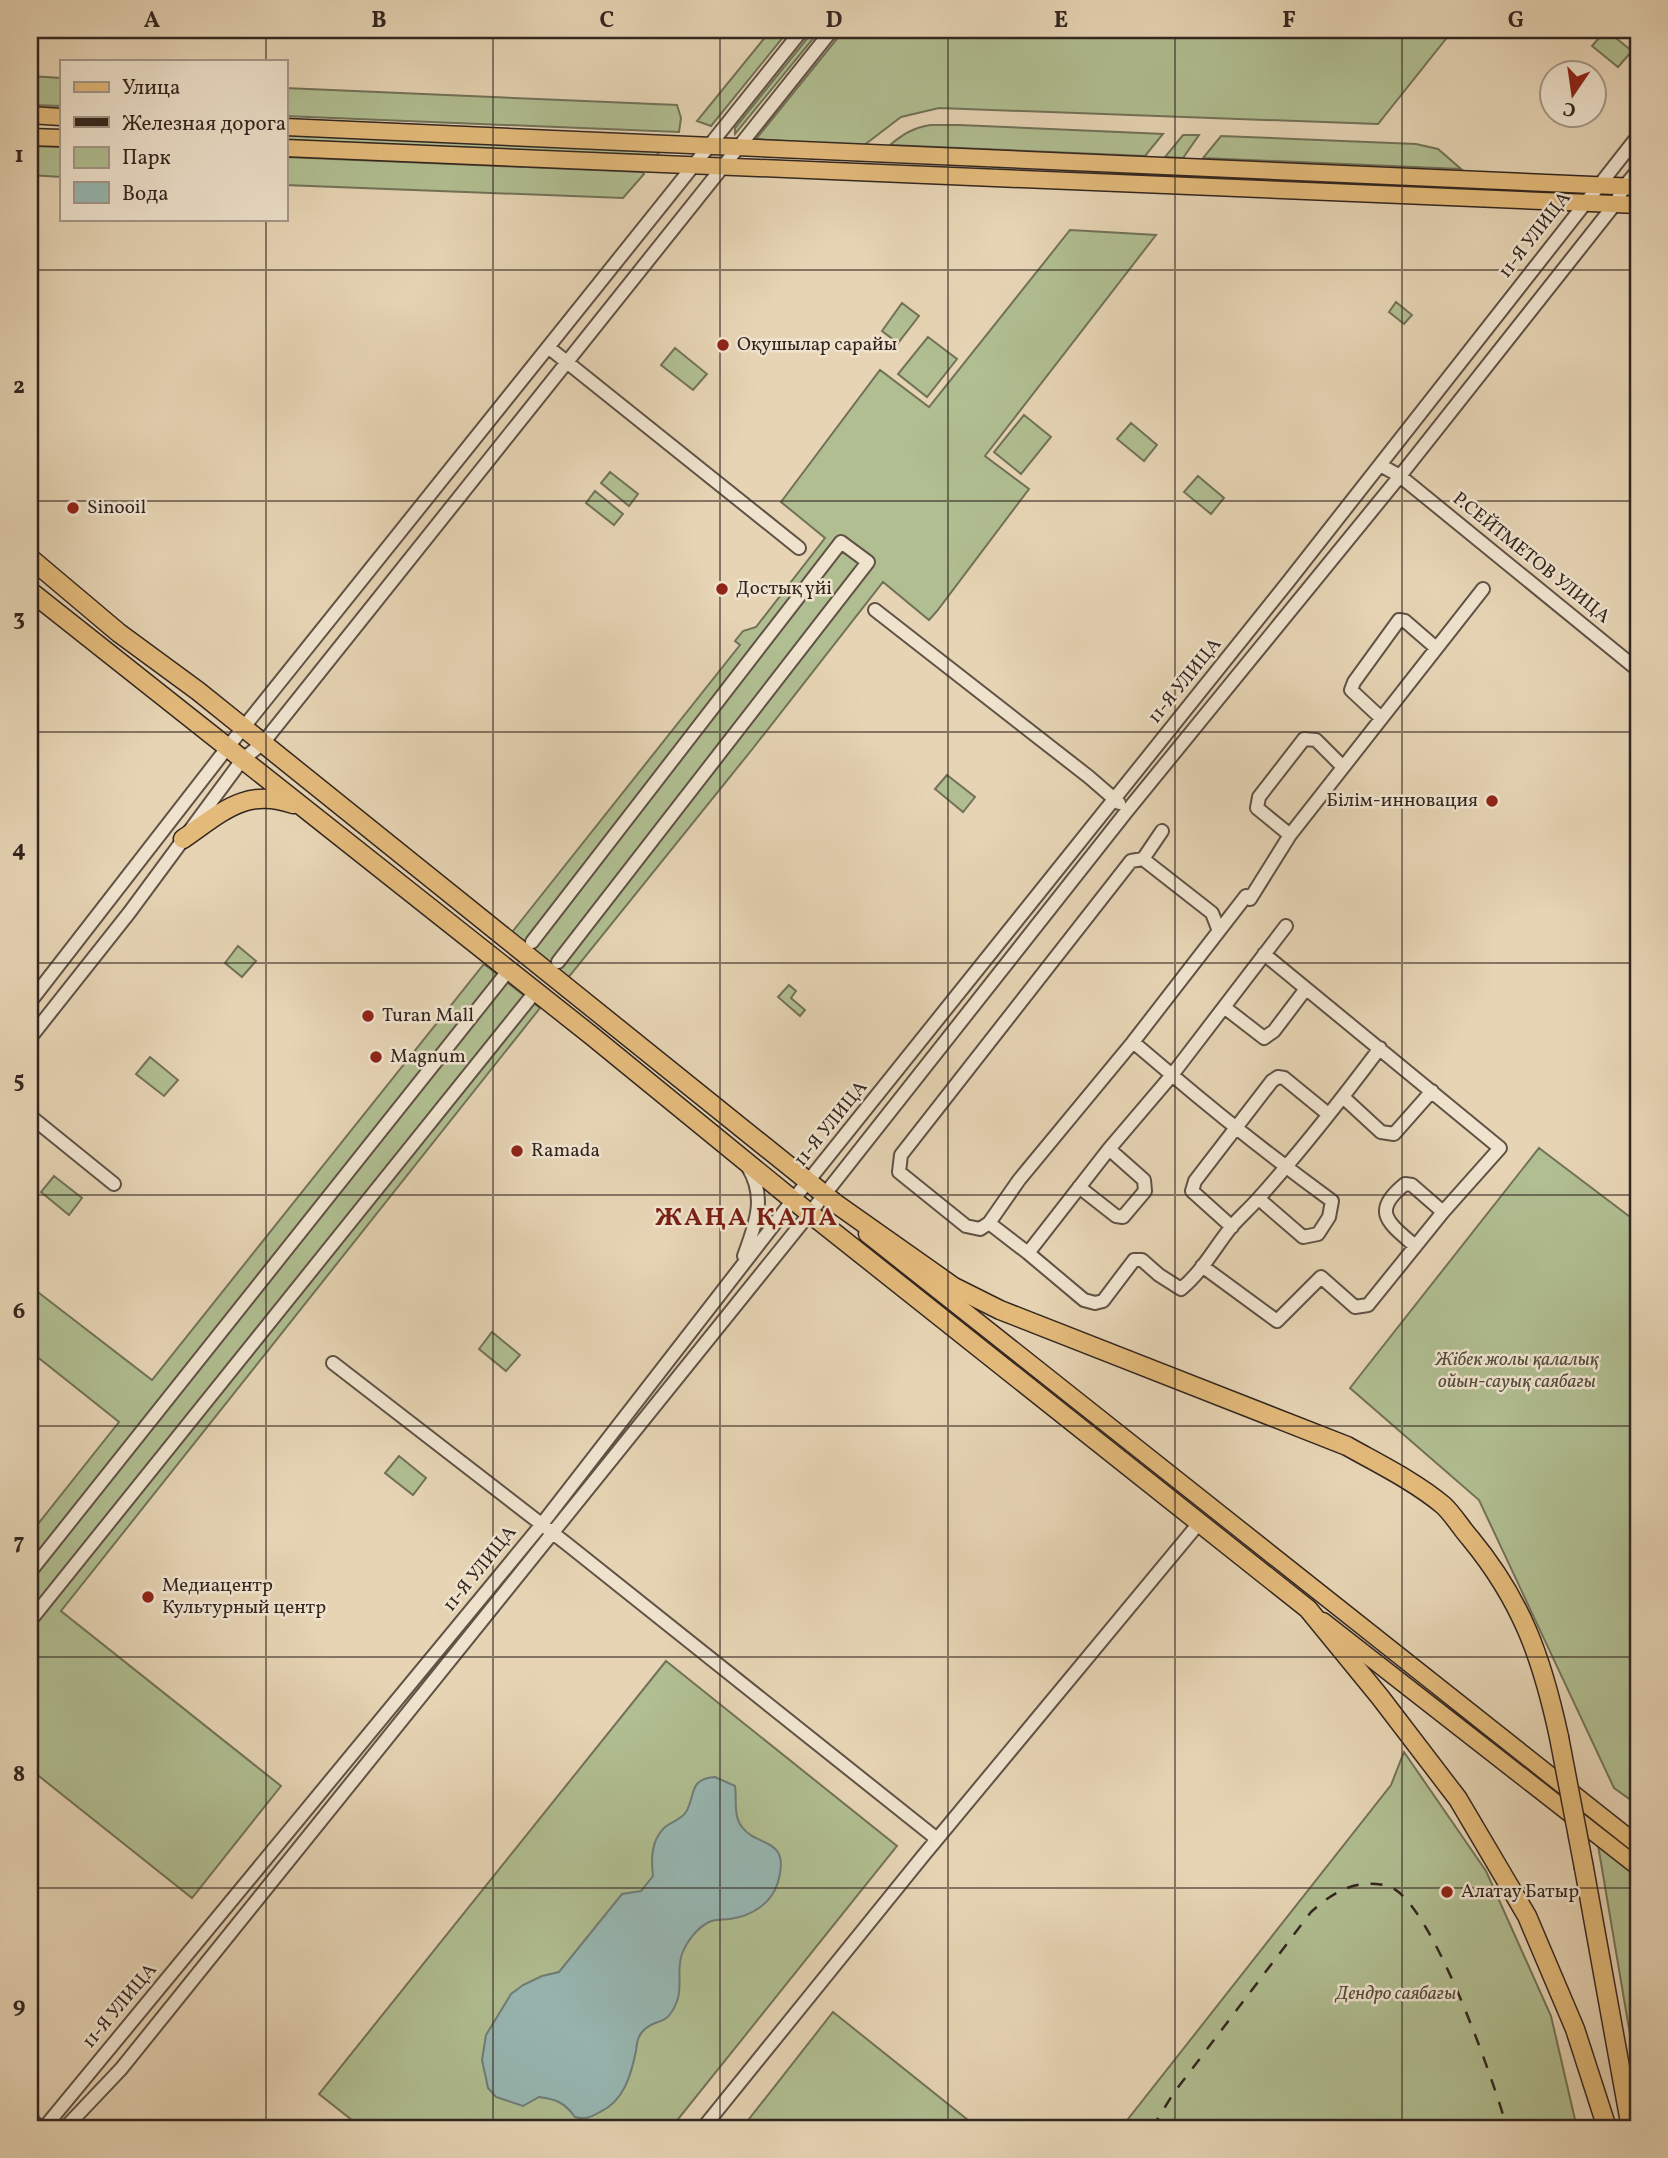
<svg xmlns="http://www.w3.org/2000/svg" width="1668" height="2158" viewBox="0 0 1668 2158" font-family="Vollkorn,serif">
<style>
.green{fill:#b0be91;stroke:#727258;stroke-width:2}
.water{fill:#97b7b2;stroke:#6f7d78;stroke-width:2}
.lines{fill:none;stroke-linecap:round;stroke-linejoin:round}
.minor-casing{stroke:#605245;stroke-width:16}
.major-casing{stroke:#332620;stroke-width:19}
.highway-casing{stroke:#332620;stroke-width:21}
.minor{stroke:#efe3ce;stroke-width:12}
.major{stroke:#e3ba7a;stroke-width:16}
.highway{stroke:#e3ba7a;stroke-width:18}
.rail{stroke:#332620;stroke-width:2.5;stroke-dasharray:12 12;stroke-linecap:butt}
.highway-bridge-casing{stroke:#332620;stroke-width:21;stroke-linecap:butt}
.highway-bridge{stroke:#e3ba7a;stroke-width:18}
.grid{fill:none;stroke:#332620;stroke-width:2;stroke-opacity:0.55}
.poi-dot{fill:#8f2418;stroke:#efe3ce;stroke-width:2.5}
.labels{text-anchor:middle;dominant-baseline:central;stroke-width:5;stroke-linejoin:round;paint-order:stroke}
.street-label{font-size:19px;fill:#332620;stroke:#efe3ce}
.poi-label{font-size:19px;fill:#332620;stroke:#efe3ce;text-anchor:start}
.park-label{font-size:19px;font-style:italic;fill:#524c3c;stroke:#efe3ce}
.district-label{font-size:26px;font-weight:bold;letter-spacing:2px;fill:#7a1f14;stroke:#efe3ce}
.neatline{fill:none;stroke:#332620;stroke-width:2.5}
.grid-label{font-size:23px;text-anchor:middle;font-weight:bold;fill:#332620}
</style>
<rect width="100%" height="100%" fill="#e6d4b4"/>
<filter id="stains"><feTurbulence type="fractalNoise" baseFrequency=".00286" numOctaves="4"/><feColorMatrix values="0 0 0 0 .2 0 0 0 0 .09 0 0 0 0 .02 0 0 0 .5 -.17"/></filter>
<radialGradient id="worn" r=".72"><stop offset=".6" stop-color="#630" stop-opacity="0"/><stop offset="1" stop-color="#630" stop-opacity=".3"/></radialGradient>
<path class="green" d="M771,30H789L711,126L697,121Z
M814,30H820L735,134V128Z
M844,30H1453L1378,124L939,108L901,117L863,146L756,139Z
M1606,30L1632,51L1618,67L1592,46Z
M30,76L61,78V106L30,105Z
M285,88L677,105L681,118L679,132L285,116Z
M930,125H959L1163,134L1145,156L890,145C903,134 913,128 930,125Z
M285,134L658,151L659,153L655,156L285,140Z
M1183,135H1199L1183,158L1165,157Z
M1221,136L1416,144L1438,149L1461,169L1203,158Z
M30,146L61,147V177L30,175Z
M285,157L642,172L644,174L623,198L285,185Z
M1070,230L1156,235L985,456L1029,489L937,611L929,620L883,582L754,747L568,978L509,936L740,645L735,641L743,631L756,627L825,538L781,502L880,370L929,407Z
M1396,302L1412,315L1404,324L1389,312Z
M902,303L919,316L898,343L882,331Z
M928,337L957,359L927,397L898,374Z
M675,348L707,374L693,390L661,365Z
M1024,415L1051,437L1021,474L994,452Z
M1131,423L1157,445L1144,461L1117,439Z
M610,472L638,494L629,506L601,483Z
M1198,476L1224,498L1211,514L1184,492Z
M595,491L623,514L614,525L586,503Z
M947,775L975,797L963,812L935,789Z
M238,946L256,961L242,977L225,963Z
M484,964L540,1008L61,1611L281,1786L192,1898L30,1769V1534L119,1422L30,1351V1286L152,1380Z
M789,985L796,991L791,998L805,1010L800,1016L778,997Z
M150,1057L178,1080L164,1096L136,1074Z
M1539,1148L1638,1223V1805L1614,1788L1479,1500L1350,1388Z
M54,1176L82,1198L69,1215L41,1192Z
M492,1332L520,1355L506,1371L479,1349Z
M399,1456L426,1478L413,1495L385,1473Z
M666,1661L897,1846L671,2128H362L319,2094Z
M1404,1752L1486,1871L1551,2016L1577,2128H1121L1391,1785Z
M1598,1845L1638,1876V2082Z
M833,2012L978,2128H742Z"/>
<path class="water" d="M715,1777L735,1786C737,1799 733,1816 742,1827C757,1848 791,1836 778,1882C772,1903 752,1916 730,1919C723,1920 716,1919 709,1922C697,1928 687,1941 682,1954C676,1970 683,1986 677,2001C667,2028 656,2017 643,2031C637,2037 637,2044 636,2051C631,2075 624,2101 600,2112C591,2117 585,2120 575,2117C565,2103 556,2099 539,2097L523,2106L496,2097L488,2088L482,2060L486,2035L511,1994L523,1985L542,1976L559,1972L622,1894L641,1891L653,1876C651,1859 651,1841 664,1828C670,1822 681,1820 686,1812C696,1795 688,1779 715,1777Z"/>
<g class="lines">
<defs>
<path id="minor" d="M548,347L799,548
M1380,465L1400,476L1638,670
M875,610L1089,777L1119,803
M1381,718L1351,690L1354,682L1399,620L1405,621L1435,647
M1290,835L1257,808L1259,797L1304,739L1316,740L1342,766
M1143,859L1162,831
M1250,899L1290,835L1483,589
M1219,931L1212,913L1143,859L1131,861L901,1155L899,1172L966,1226L980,1229L989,1223L1019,1180L1133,1042L1246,896
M532,942L841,542L868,562L558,962
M30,1002L227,748L802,30
M1224,1007L1264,1038L1274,1031L1305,990
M30,1038L129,913L242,760L263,743L832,30
M1133,1042L1172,1075L1286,926
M1343,1097L1381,1132L1394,1134L1432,1091
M30,1116L114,1184
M1079,1187L1116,1216L1123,1217L1145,1191L1144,1180L1109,1149
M1259,1199L1303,1237L1318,1234L1329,1217L1332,1201C1277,1161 1224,1119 1172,1075L1109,1149L1028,1253L1084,1300L1095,1303L1103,1301L1134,1260H1142L1159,1275L1181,1289C1202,1272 1215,1247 1232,1226C1240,1217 1250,1208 1258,1199C1301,1151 1341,1100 1380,1048
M989,1223L1028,1253
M1232,1227L1192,1191L1195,1181L1272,1081L1278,1077L1284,1078L1328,1114
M1415,1246C1389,1223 1370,1212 1405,1184L1412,1185L1443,1212
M744,1256C755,1225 767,1198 748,1167
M1202,1266L1277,1321L1321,1277L1355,1307L1368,1305L1443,1212L1500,1148L1264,954
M333,1363L567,1544L937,1839
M30,1572L504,976
M30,1621L531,997
M30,2118L40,2128
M44,2128L542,1524L793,1200L1288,582L1638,136
M65,2128L121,2069L810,1213L1127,811L1400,476L1615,204L1624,187L1638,170
M703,2128L923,1856L1200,1522"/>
<path id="major" d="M30,115L61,117
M285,127L1638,187
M30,137L61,138
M285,148L1638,205
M867,1234L1638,1845
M1323,1621L1638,1867"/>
<path id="highway" d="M30,558L119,633L198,691L835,1203L954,1287L1000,1310L1347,1446C1379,1464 1414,1481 1443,1505C1453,1514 1461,1528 1470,1538C1522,1601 1542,1658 1559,1737
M30,591L592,1036L793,1200L1308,1609L1380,1697L1458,1799L1527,1916L1575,2029L1607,2128
M183,839C221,813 246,787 293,804
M1584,1868L1631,2128"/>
</defs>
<use href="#minor" class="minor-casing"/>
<use href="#major" class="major-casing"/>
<use href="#highway" class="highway-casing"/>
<use href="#minor" class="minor"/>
<use href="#major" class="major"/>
<use href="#highway" class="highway"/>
<path class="rail" d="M852,2128L875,2124L934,2128
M1152,2128L1173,2094L1311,1912C1333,1892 1356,1878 1388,1886C1431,1898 1495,2085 1507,2128"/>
<defs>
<path id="highway-bridge" d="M1559,1737L1584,1868"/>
</defs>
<use href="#highway-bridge" class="highway-bridge-casing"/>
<use href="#highway-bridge" class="highway-bridge"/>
</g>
<path class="grid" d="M266,30V61M493,30V2128M720,30V2128M948,30V2128M1175,30V2128M1402,30V2128M266,219V2128M30,270H1638M30,501H1638M30,732H1638M30,963H1638M30,1195H1638M30,1426H1638M30,1657H1638M30,1888H1638"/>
<g class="poi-dot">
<circle cx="723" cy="345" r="7"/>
<circle cx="73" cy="508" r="7"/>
<circle cx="722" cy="589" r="7"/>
<circle cx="1492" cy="801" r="7"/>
<circle cx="368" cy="1016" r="7"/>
<circle cx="376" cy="1057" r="7"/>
<circle cx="517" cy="1151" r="7"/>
<circle cx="148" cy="1597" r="7"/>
<circle cx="1447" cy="1892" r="7"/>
</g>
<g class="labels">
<g class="street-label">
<text transform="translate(1535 235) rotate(-52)">11-Я УЛИЦА</text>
<text transform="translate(1531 558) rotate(39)">Р.СЕЙТМЕТОВ УЛИЦА</text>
<text transform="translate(1185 681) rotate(-51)">11-Я УЛИЦА</text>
<text transform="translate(831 1124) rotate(-51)">11-Я УЛИЦА</text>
<text transform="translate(480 1569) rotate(-51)">11-Я УЛИЦА</text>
<text transform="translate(120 2006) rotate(-50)">11-Я УЛИЦА</text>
</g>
<g class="poi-label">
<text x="737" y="345">Оқушылар сарайы</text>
<text x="87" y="508">Sinooil</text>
<text x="736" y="589">Достық үйі</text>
<text x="1478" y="801" text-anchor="end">Білім-инновация</text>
<text x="382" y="1016">Turan Mall</text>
<text x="390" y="1057">Magnum</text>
<text x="531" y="1151">Ramada</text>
<text x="162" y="1586">Медиацентр<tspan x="162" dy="22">Культурный центр</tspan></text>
<text x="1461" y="1892">Алатау Батыр</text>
</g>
<g class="park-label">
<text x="1517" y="1360">Жібек жолы қалалық<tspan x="1517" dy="22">ойын-сауық саябағы</tspan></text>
<text x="1396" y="1994">Дендро саябағы</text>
</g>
<g class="district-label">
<text x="747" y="1218">ЖАҢА ҚАЛА</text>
</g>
</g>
<rect width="1668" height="2158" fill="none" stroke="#e6d4b4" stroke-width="77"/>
<rect x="60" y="60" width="228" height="161" fill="#efe3ce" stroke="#a49788" stroke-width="2"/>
<rect x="74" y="82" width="35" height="10" fill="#e3ba7a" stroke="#a49788" stroke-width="2"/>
<text x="122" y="94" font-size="21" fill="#332620">Улица</text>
<rect x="74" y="117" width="35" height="10" fill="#332620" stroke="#a49788" stroke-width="2"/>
<text x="122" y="130" font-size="21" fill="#332620">Железная дорога</text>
<rect x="74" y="147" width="35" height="21" fill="#b0be91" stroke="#a49788" stroke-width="2"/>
<text x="122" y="164" font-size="21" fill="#332620">Парк</text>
<rect x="74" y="182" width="35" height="21" fill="#97b7b2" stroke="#a49788" stroke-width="2"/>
<text x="122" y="200" font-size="21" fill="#332620">Вода</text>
<g transform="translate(1573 94) rotate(193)"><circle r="33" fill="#efe3ce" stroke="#a49788" stroke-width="2"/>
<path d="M0-5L12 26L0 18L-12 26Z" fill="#8f2418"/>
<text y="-10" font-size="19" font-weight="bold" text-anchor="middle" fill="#332620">С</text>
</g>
<rect x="38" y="38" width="1592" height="2082" class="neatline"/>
<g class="grid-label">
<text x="152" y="27">A</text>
<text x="379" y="27">B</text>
<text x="607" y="27">C</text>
<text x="834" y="27">D</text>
<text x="1061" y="27">E</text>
<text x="1289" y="27">F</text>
<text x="1516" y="27">G</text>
<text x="19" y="162">1</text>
<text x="19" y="393">2</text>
<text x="19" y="625">3</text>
<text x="19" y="856">4</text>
<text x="19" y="1087">5</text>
<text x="19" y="1318">6</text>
<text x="19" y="1549">7</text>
<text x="19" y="1781">8</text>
<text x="19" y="2012">9</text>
</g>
<rect width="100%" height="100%" filter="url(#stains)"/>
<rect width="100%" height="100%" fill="url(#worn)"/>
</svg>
